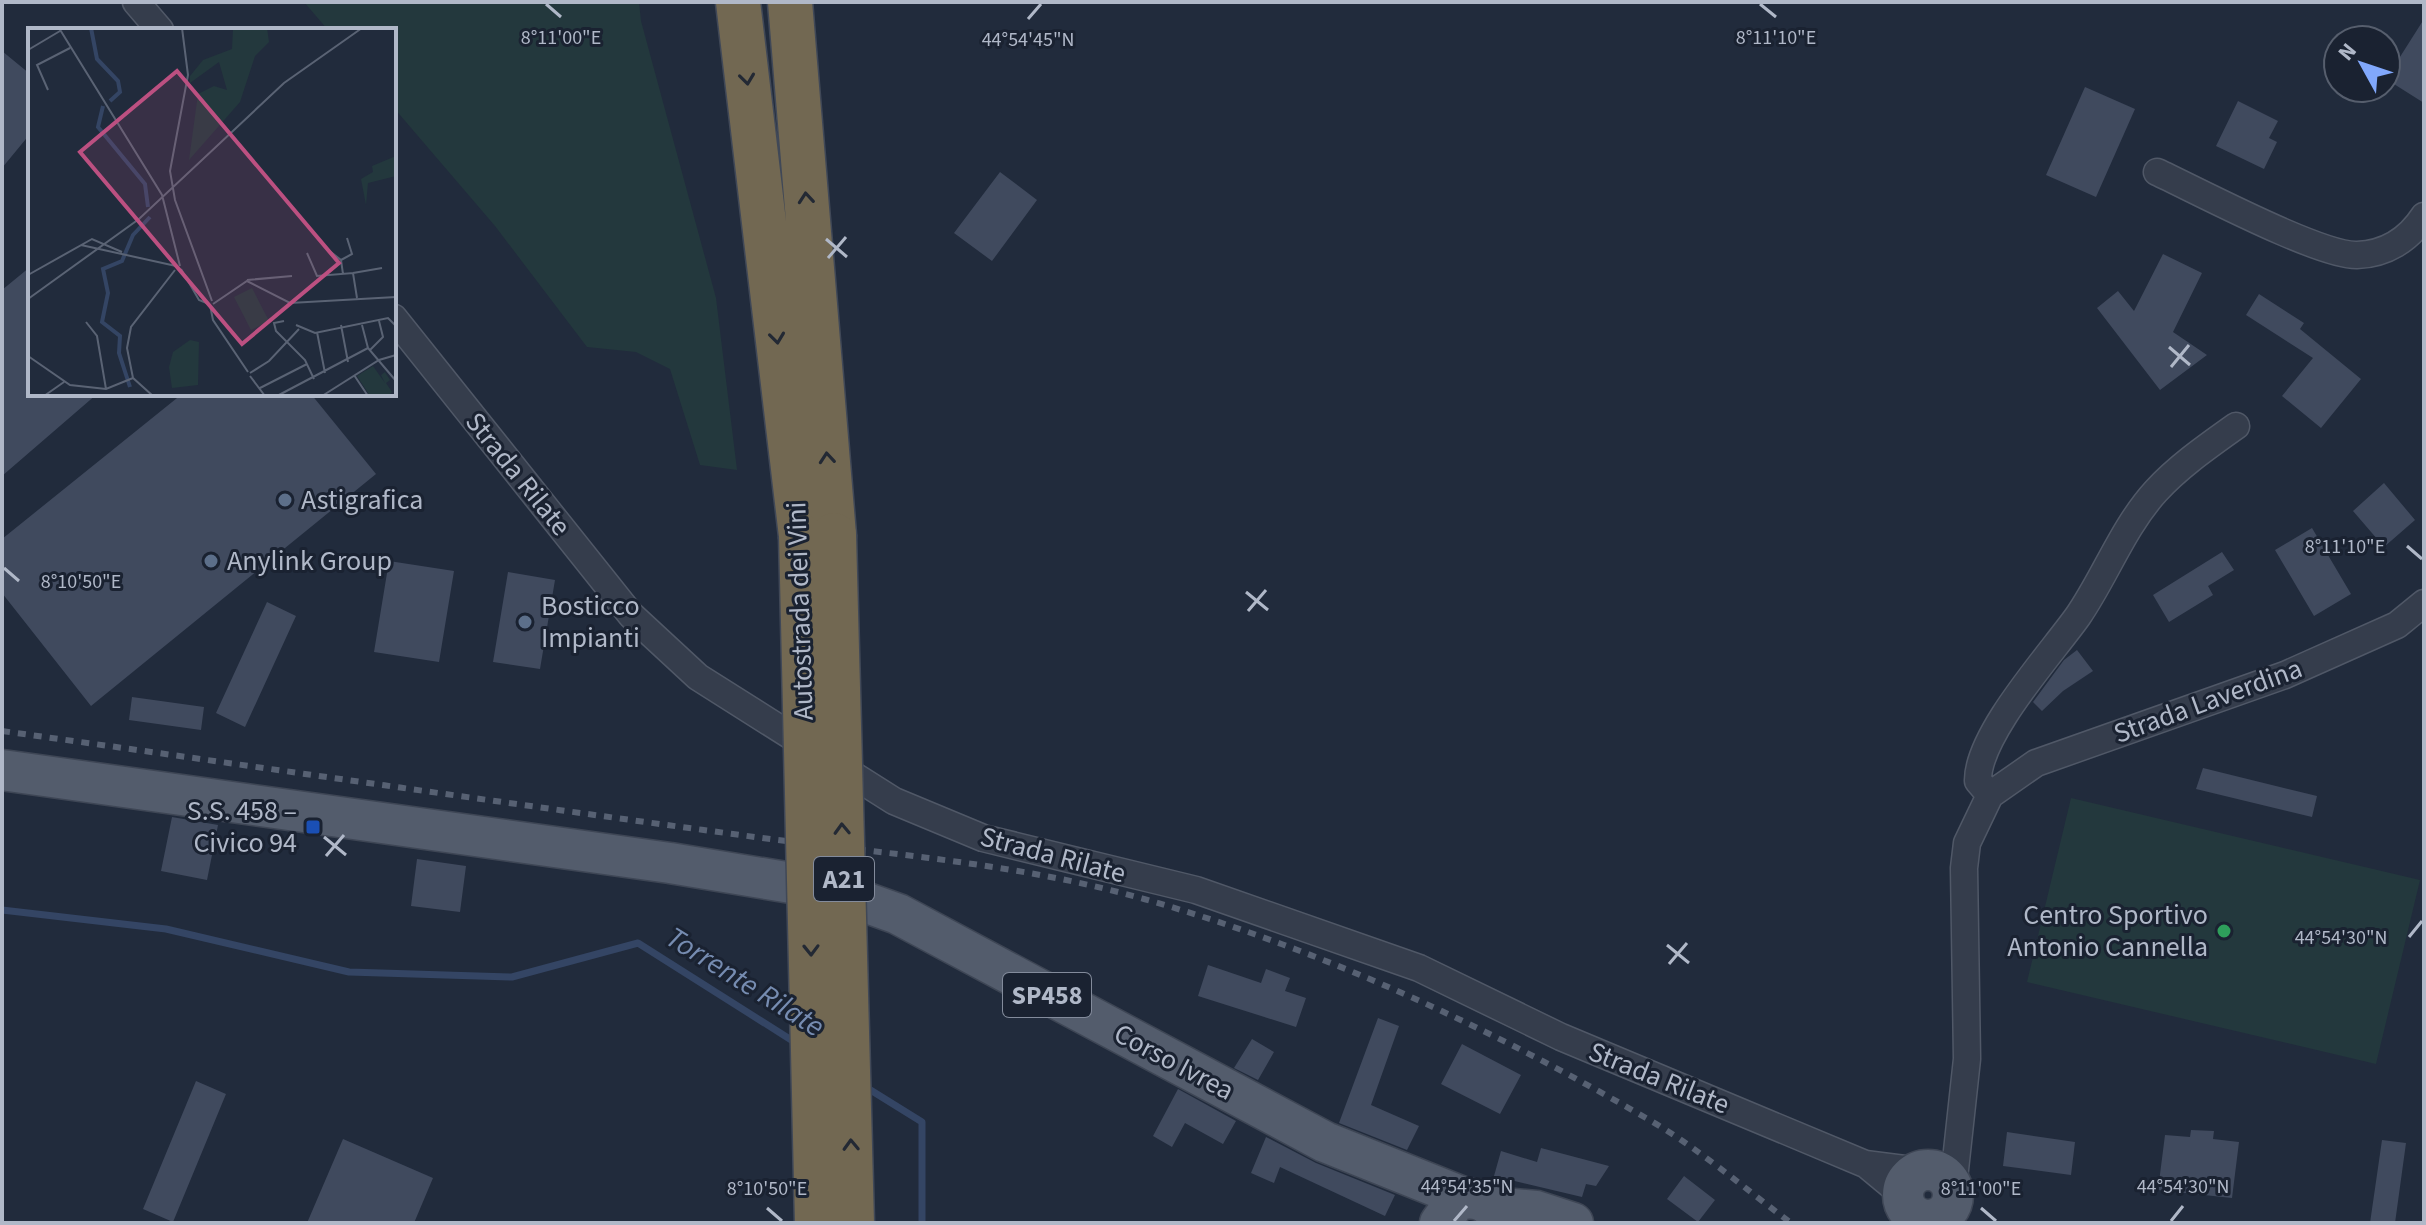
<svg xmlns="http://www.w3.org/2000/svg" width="2426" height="1225" viewBox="0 0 2426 1225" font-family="'Source Sans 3',sans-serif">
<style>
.green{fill:#23383d}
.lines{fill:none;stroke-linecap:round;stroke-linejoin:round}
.stream{stroke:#344564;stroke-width:7}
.building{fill:#404a5e}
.street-casing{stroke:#505867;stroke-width:29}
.primary-casing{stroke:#3e4655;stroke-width:43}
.highway-casing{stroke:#404857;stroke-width:47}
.street{stroke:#353d4c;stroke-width:26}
.primary{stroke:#535c6c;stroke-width:40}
.highway{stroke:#726852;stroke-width:44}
.rail{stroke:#576173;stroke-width:6;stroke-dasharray:8 8;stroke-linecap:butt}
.highway-bridge-casing{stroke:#404857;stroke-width:47;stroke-linecap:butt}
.highway-bridge{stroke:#726852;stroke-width:44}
.oneway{stroke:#232934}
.ticks{fill:none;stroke:#b0b8c8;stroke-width:3}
.service-dot{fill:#5c6f8a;stroke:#1a2231;stroke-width:3}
.transit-dot{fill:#1a4fb4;stroke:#1a2231;stroke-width:3}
.leisure-dot{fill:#2e9e5b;stroke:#1a2231;stroke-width:3}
.labels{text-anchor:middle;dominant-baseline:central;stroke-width:6;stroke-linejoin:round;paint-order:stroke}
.shield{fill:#1a2231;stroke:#838b9b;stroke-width:2}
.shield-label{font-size:26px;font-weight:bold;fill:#b0b8c8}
.street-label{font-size:28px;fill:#b0b8c8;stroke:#1a2231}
.poi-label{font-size:28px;fill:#b0b8c8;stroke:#1a2231;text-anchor:start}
.water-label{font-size:30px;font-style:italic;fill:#768cb1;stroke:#1a2231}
.inset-river{fill:none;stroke:#344564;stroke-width:4}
.inset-road{fill:none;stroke:#5a6374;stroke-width:2}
.view{fill:#bc5081;fill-opacity:0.15;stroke:#bc5081;stroke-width:4}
.inset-edge{fill:none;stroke:#b0b8c8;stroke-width:4}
.ticks-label{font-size:20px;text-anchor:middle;fill:#b0b8c8;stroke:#1a2231;stroke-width:6;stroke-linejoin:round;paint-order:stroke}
</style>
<rect width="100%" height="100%" fill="#212b3c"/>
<path class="green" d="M304,2H639L641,21L716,298L737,470L700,465L670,369L636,352L587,347L495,226L394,108V30H328Z
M2071,798L2420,880L2376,1064L2027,982Z"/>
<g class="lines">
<path class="stream" d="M2,910L166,929L349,972L512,977L638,943L796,1043
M864,1086L922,1122V1223"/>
</g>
<path class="building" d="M2424,19V103L2386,79Z
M2,51L30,74V134L2,168Z
M2085,87L2135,109L2096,197L2046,175Z
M2238,101L2278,121L2269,138L2277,142L2264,169L2216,146Z
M1000,172L1037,200L992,261L954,233Z
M2163,254L2202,273L2173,332L2207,355L2160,390L2097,308L2118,291L2134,311Z
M30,267V394H97L2,476V290Z
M2259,294L2304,323L2300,329L2361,379L2321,428L2282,396L2313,358L2246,315Z
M182,394H311L376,474L91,706L2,593V539Z
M2384,483L2415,520L2384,547L2353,511Z
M2312,528L2351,594L2314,616L2275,550Z
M2222,552L2234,570L2208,586L2213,595L2169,622L2153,595Z
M389,561L454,571L439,662L374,652Z
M508,572L555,580L540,669L493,662Z
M267,602L296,616L245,727L216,713Z
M2077,650L2093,671L2063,691L2042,711L2033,702L2064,660Z
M132,697L204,707L201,730L129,720Z
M2203,768L2317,796L2312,817L2196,789Z
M172,817L218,825L207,880L161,871Z
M417,859L466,866L460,912L411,906Z
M1208,965L1261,983L1266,969L1290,978L1285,991L1306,998L1296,1027L1198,996Z
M1378,1018L1399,1026L1371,1105L1419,1126L1407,1150L1339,1123Z
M1252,1039L1274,1052L1258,1080L1234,1068Z
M1462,1044L1521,1075L1500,1114L1441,1084Z
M196,1081L226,1094L173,1222L143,1209Z
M1178,1089L1236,1121L1223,1144L1185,1123L1172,1147L1153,1136Z
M2191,1130L2214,1131L2213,1139L2239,1142L2232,1198L2158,1190L2165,1135L2190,1137Z
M2007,1132L2075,1142L2071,1175L2003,1166Z
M1266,1137L1316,1163L1395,1195L1385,1216L1280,1167L1274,1183L1251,1173Z
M343,1139L433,1178L414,1223H307Z
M2382,1140L2406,1143L2395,1223H2370Z
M1541,1148L1609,1166L1596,1186L1586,1184L1582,1197L1494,1176L1501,1151L1537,1162Z
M1684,1176L1715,1200L1698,1222L1667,1199Z"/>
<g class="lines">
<defs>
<path id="street" d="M136,2L160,30
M2157,172C2198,191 2320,256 2357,255C2386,254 2409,239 2424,216
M394,318L631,615L698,677L894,801L983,838L1196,890L1419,968L1561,1037L1865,1164L1920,1171
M1990,795L1978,781C1977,735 2051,654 2078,616C2105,577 2123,527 2156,491C2179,466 2208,446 2236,426
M1868,1166L1903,1195
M1953,1188L1967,1059L1964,868L1967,843L1990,795L2036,763L2285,675L2397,625L2424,603"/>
<path id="primary" d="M2,770L670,863L828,889L898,914L1325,1142L1465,1198
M1903 1195a25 25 0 1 1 50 0a25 25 0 1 1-50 0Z
M1492,1207L1536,1211L1573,1223
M1440,1223L1456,1201C1476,1194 1494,1202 1500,1223"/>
<path id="highway" d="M738,2L801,536
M790,2L834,535"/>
</defs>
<use href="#street" class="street-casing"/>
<use href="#primary" class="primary-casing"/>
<use href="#highway" class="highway-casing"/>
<use href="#street" class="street"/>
<use href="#primary" class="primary"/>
<use href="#highway" class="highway"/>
<path class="rail" d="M2,731C246,765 489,801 733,834C869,853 1011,861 1144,899C1320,949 1487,1026 1646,1118C1697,1147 1744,1188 1791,1223"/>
<defs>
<path id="highway-bridge" d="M834,535L852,1223
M801,536L817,1223"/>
</defs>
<use href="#highway-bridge" class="highway-bridge-casing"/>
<use href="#highway-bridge" class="highway-bridge"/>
</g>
<defs><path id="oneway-chevron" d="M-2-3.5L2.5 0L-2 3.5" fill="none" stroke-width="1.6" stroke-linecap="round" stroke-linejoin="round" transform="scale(2)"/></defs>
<g class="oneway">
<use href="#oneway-chevron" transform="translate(747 79) rotate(83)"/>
<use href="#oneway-chevron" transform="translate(806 198) rotate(-95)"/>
<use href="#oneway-chevron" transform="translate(777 338) rotate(83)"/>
<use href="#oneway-chevron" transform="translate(827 458) rotate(-95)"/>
<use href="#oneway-chevron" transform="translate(842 829) rotate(-92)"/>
<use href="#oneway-chevron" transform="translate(811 950) rotate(89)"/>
<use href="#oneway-chevron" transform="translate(851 1145) rotate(-92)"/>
</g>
<path class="ticks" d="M546,4L561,17M1760,4L1776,17M1028,19L1041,4M826,239L847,257M828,258L846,237M2169,347L2190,365M2171,367L2189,345M2407,546L2422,559M4,568L19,581M1246,592L1268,610M1248,611L1266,590M324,837L346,855M326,856L344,835M2409,937L2422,921M1667,945L1689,963M1669,964L1687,943M767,1208L782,1221M1981,1208L1996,1221M1454,1221L1467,1206M2171,1221L2183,1206"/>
<g class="service-dot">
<circle cx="285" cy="500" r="8"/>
<circle cx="211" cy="561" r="8"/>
<circle cx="525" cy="622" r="8"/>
</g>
<rect class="transit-dot" x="305" y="819" width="16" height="16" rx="4"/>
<circle class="leisure-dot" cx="2224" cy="931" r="8"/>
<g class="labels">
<g class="shield">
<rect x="814" y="857" width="60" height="44" rx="6"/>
<rect x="1003" y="973" width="88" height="44" rx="6"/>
</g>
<g class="shield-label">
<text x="844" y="879">A21</text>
<text x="1047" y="995">SP458</text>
</g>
<g class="street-label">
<text transform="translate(518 474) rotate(51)">Strada Rilate</text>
<text transform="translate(800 611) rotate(-92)">Autostrada dei Vini</text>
<text transform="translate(2208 701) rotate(-20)">Strada Laverdina</text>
<text transform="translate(1053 855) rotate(15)">Strada Rilate</text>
<text transform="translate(1174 1062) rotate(28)">Corso Ivrea</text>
<text transform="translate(1659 1078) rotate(22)">Strada Rilate</text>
</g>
<g class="poi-label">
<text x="301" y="500">Astigrafica</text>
<text x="227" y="561">Anylink Group</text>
<text x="541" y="606">Bosticco<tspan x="541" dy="32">Impianti</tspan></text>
<text x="297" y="811" text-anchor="end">S.S. 458 –<tspan x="297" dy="32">Civico 94</tspan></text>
<text x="2208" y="915" text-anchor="end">Centro Sportivo<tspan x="2208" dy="32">Antonio Cannella</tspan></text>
</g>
<g class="water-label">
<text transform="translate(745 982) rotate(32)">Torrente Rilate</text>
</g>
</g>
<g transform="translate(28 28)">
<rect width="368" height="368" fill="#212b3c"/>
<path d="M205,0H239L241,14L227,28L212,74L161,132L170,66L186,58L199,62L191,34L162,55V48L175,32L204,21ZM368,128V148L340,155L338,177L333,151L345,144L344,138ZM224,260L241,293L223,302L206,269ZM162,312L171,314L170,357L144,360L141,339L145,324ZM345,338L357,355L353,347L357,344L362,352L358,355L364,364L360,368H342L329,348Z" fill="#23383d"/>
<path class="inset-river" d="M63,0L69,31L90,53L92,64L82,73M75,78L70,99L117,156L120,179M102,359L91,325L92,308L74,294L80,265L75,241L94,233L105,207L122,189"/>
<path class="inset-road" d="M31,0L134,167L152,238M154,0L160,47L142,143L147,172L184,273M0,22L32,3M20,62L9,37L42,20M53,217L148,238M299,221L313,232L315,246M279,225L289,248L325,245L329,270M313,232L324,226L319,210M153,241L171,272L181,276M325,245L354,240M0,247L64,211L94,224M219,252L264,248M0,271L111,191L256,55L334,0M185,276L219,253L262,275L368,269M182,277L185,292L220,344M256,293L246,295L248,303L277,332L286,351M58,294L69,308L78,361M268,297L287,305L360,290L368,298M313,297L320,334M334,297L340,320L368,353M289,304L297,345M342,322L355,309L351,293M0,328L42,357L78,361L105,350L125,368M222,345L241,333L271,301M326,347L340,368M222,348L237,368M105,350L99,320L103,299L147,242M232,360L279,336M16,368L36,354M249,368L340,320M294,368L351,332L368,327"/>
<path class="view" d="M149,43L311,235L214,316L52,124Z"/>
<rect width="368" height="368" class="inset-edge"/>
</g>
<g class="ticks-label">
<text x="561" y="44">8°11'00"E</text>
<text x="1776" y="44">8°11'10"E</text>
<text x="1028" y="46">44°54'45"N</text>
<text x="2345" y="553">8°11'10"E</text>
<text x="81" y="588">8°10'50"E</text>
<text x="2341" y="944">44°54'30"N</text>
<text x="1467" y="1193">44°54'35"N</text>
<text x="2183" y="1193">44°54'30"N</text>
<text x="767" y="1195">8°10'50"E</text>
<text x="1981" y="1195">8°11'00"E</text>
</g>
<rect width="2426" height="1225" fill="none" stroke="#b0b8c8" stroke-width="8"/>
<g transform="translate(2362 64) rotate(310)"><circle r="38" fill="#1a2231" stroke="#565e6d" stroke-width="2"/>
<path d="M0-6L14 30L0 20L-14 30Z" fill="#81a8fc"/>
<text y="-12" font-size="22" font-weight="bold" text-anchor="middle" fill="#b0b8c8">N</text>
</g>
</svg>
